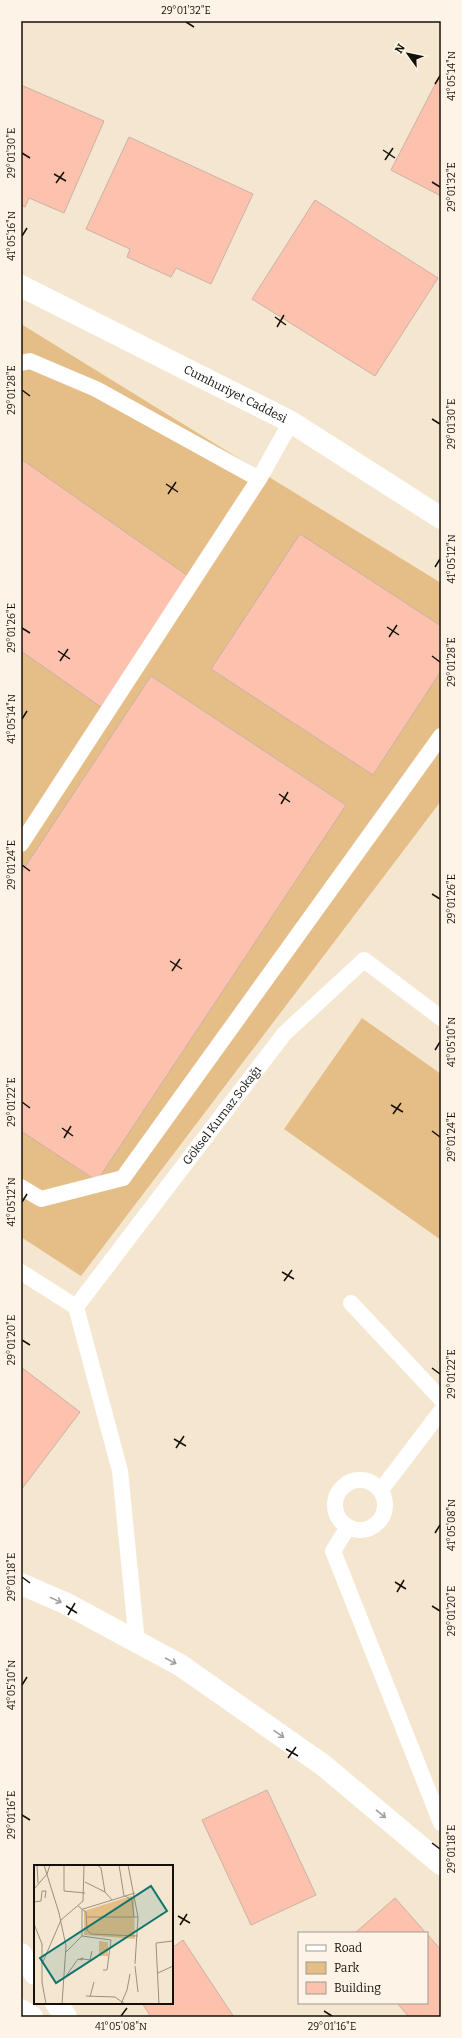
<svg xmlns="http://www.w3.org/2000/svg" width="462" height="2038" viewBox="0 0 462 2038" font-family="Bitter,serif">
<style>
.green{fill:#e4bd87}
.building{fill:#fdc2ad;stroke:#cbb1a8}
.lines{fill:none;stroke-linecap:round;stroke-linejoin:round}
.service{stroke:#fff;stroke-width:16}
.minor{stroke:#fff;stroke-width:22}
.tertiary{stroke:#fff;stroke-width:22}
.oneway{stroke:#a19f9d}
.ticks{fill:none;stroke:#151009;stroke-width:1.5}
.labels{text-anchor:middle;dominant-baseline:central;stroke-width:4;stroke-linejoin:round;paint-order:stroke}
.street-label{font-size:12px;fill:#151009;stroke:#fdf4e7}
.inset-road{fill:none;stroke:#9b9080;stroke-width:1}
.view{fill:#0f766e;fill-opacity:0.15;stroke:#0f766e;stroke-width:2}
.inset-edge{fill:none;stroke:#151009;stroke-width:2}
.neatline{fill:none;stroke:#151009;stroke-width:1.5}
.ticks-label{font-size:10px;text-anchor:middle;fill:#151009}
</style>
<rect width="100%" height="100%" fill="#f5e6d0"/>
<path class="green" d="M21,324L441,583V801L81,1276L21,1237Z
M362,1018L441,1074V1240L284,1129Z"/>
<path class="building" d="M441,73V196L391,170Z
M21,85L104,121L64,213L29,198L25,207L21,205Z
M129,137L253,194L211,284L176,268L171,277L127,257L130,249L86,229Z
M315,200L438,278L375,376L252,299Z
M21,459L191,578L101,707L21,651Z
M300,534L441,626V671L373,775L211,669Z
M151,676L346,805L97,1181L21,1131V873Z
M21,1367L80,1412L21,1490Z
M267,1790L316,1895L251,1925L202,1820Z
M395,1898L426,1933H355Z
M427,1934L441,1950V2017H409L397,2003H427Z
M183,1940L234,2017H151L142,2003H172V1948Z"/>
<g class="lines">
<g class="service">
<path d="M21,363L30,361L96,389L259,479"/>
<path d="M21,844L259,479L291,422"/>
<path d="M21,1187L41,1199L123,1178L441,736"/>
<path id="s1" d="M21,1272L76,1307L284,1034L364,960L441,1018"/>
<path d="M351,1303L441,1399"/>
<path d="M76,1307L120,1471L137,1643"/>
<circle cx="360" cy="1505" r="25"/>
<path d="M381,1490L441,1411"/>
<path d="M348,1527L333,1551L441,1823"/>
</g>
<g class="minor">
<path id="s2" d="M21,286L291,422L441,518"/>
<path d="M21,1584L65,1603L180,1665L323,1765L441,1864"/>
<path d="M21,1954L35,1974"/>
<path d="M56,2003L66,2017"/>
</g>
<path class="tertiary" d="M21,2010L32,2017"/>
</g>
<defs><path id="oneway-shaft" d="M-6 0H5M1.5-3L5.5 0L1.5 3" fill="none" stroke-width="1.6" stroke-linecap="round" stroke-linejoin="round"/></defs>
<g class="oneway">
<use href="#oneway-shaft" transform="translate(56 1600) rotate(25)"/>
<use href="#oneway-shaft" transform="translate(171 1661) rotate(28)"/>
<use href="#oneway-shaft" transform="translate(279 1734) rotate(35)"/>
<use href="#oneway-shaft" transform="translate(381 1814) rotate(40)"/>
</g>
<path class="ticks" d="M186,22L194,27M435,84L440,76M383,150L395,158M22,153L30,158M385,160L393,148M54,174L66,181M432,182L440,187M56,183L64,172M22,236L27,228M275,317L286,325M277,327L284,315M22,390L30,396M432,419L440,424M166,484L178,492M168,494L176,482M435,567L440,559M387,627L399,635M22,628L30,633M389,637L397,625M58,651L70,659M432,656L440,662M60,661L68,649M22,719L27,711M279,794L290,802M281,804L288,792M22,865L30,871M432,894L440,899M170,961L182,969M172,971L180,959M435,1050L440,1042M22,1102L30,1108M391,1105L403,1112M393,1114L401,1103M62,1128L73,1136M432,1131L440,1137M64,1138L71,1126M22,1202L27,1194M282,1272L294,1279M284,1281L292,1270M22,1340L30,1345M432,1368L440,1374M174,1439L186,1446M176,1448L184,1436M435,1533L440,1525M22,1577L30,1583M395,1582L406,1589M397,1592L404,1580M66,1606L77,1613M432,1606L440,1611M68,1615L75,1603M22,1685L27,1677M286,1749L298,1756M288,1758L296,1747M22,1815L30,1820M432,1843L440,1849M178,1916L190,1923M180,1925L187,1914M324,2011L332,2016M121,2016L127,2008"/>
<g class="labels">
<g class="street-label">
<text stroke="none"><textPath href="#s2" startOffset="240">Cumhuriyet Caddesi</textPath></text>
<text stroke="none"><textPath href="#s1" startOffset="306">Göksel Kurnaz Sokağı</textPath></text>
</g>
</g>
<g transform="translate(34 1865)">
<rect width="139" height="139" fill="#f5e6d0"/>
<path d="M97,31L100,33L101,74L50,70V46ZM65,76L74,77V91H65Z" fill="#e4bd87"/>
<path class="inset-road" d="M3,0L4,18M10,0L25,48L32,81L28,139M30,0V26L51,28M63,0L67,3L71,27M85,0L90,31M94,0L104,52L101,99M51,17L71,27L78,35M0,24L13,9L16,0M91,31L98,35L100,52M0,37L7,36L8,26H12L11,33M44,41L52,47L53,65L57,69L104,71M48,44V71L77,75L73,105H69M49,44L101,28M53,52H104M0,59L8,79V117L12,139M32,87L48,71M49,94L56,95L58,86M8,99L27,55L49,36L50,0M101,101L104,127M124,108L139,101M32,111L44,94L48,95L49,93L46,94M52,131L81,132L91,139M56,132L60,117M87,139L93,125L96,109M125,139L122,78L139,76"/>
<path class="view" d="M117,21L133,46L22,118L6,93Z"/>
<rect width="139" height="139" class="inset-edge"/>
</g>
<rect width="462" height="2038" fill="none" stroke="#fdf4e7" stroke-width="44"/>
<rect x="298" y="1932" width="130" height="72" fill="#fdf4e7" stroke="#a0998e"/>
<rect x="306" y="1945" width="20" height="6" fill="#ffffff" stroke="#a0998e"/>
<text x="334" y="1952" font-size="12" fill="#151009">Road</text>
<rect x="306" y="1962" width="20" height="12" fill="#e4bd87" stroke="#a0998e"/>
<text x="334" y="1972" font-size="12" fill="#151009">Park</text>
<rect x="306" y="1982" width="20" height="12" fill="#fdc2ad" stroke="#a0998e"/>
<text x="334" y="1992" font-size="12" fill="#151009">Building</text>
<g transform="translate(408 54) rotate(303)" stroke="#fdf4e7" stroke-width="3" paint-order="stroke">
<path d="M0-3L7 15L0 10L-7 15Z" fill="#151009"/>
<text y="-6" font-size="11" font-weight="bold" text-anchor="middle" fill="#151009">N</text>
</g>
<rect x="22" y="22" width="418" height="1994" class="neatline"/>
<g class="ticks-label">
<text x="186" y="14">29°01'32"E</text>
<text transform="translate(451 76) rotate(-90)" y="4">41°05'14"N</text>
<text transform="translate(11 153) rotate(-90)" y="4">29°01'30"E</text>
<text transform="translate(451 187) rotate(-90)" y="4">29°01'32"E</text>
<text transform="translate(11 236) rotate(-90)" y="4">41°05'16"N</text>
<text transform="translate(11 390) rotate(-90)" y="4">29°01'28"E</text>
<text transform="translate(451 424) rotate(-90)" y="4">29°01'30"E</text>
<text transform="translate(451 559) rotate(-90)" y="4">41°05'12"N</text>
<text transform="translate(11 628) rotate(-90)" y="4">29°01'26"E</text>
<text transform="translate(451 662) rotate(-90)" y="4">29°01'28"E</text>
<text transform="translate(11 719) rotate(-90)" y="4">41°05'14"N</text>
<text transform="translate(11 865) rotate(-90)" y="4">29°01'24"E</text>
<text transform="translate(451 899) rotate(-90)" y="4">29°01'26"E</text>
<text transform="translate(451 1042) rotate(-90)" y="4">41°05'10"N</text>
<text transform="translate(11 1102) rotate(-90)" y="4">29°01'22"E</text>
<text transform="translate(451 1137) rotate(-90)" y="4">29°01'24"E</text>
<text transform="translate(11 1202) rotate(-90)" y="4">41°05'12"N</text>
<text transform="translate(11 1340) rotate(-90)" y="4">29°01'20"E</text>
<text transform="translate(451 1374) rotate(-90)" y="4">29°01'22"E</text>
<text transform="translate(451 1525) rotate(-90)" y="4">41°05'08"N</text>
<text transform="translate(11 1577) rotate(-90)" y="4">29°01'18"E</text>
<text transform="translate(451 1611) rotate(-90)" y="4">29°01'20"E</text>
<text transform="translate(11 1685) rotate(-90)" y="4">41°05'10"N</text>
<text transform="translate(11 1815) rotate(-90)" y="4">29°01'16"E</text>
<text transform="translate(451 1849) rotate(-90)" y="4">29°01'18"E</text>
<text x="121" y="2030">41°05'08"N</text>
<text x="332" y="2030">29°01'16"E</text>
</g>
</svg>
